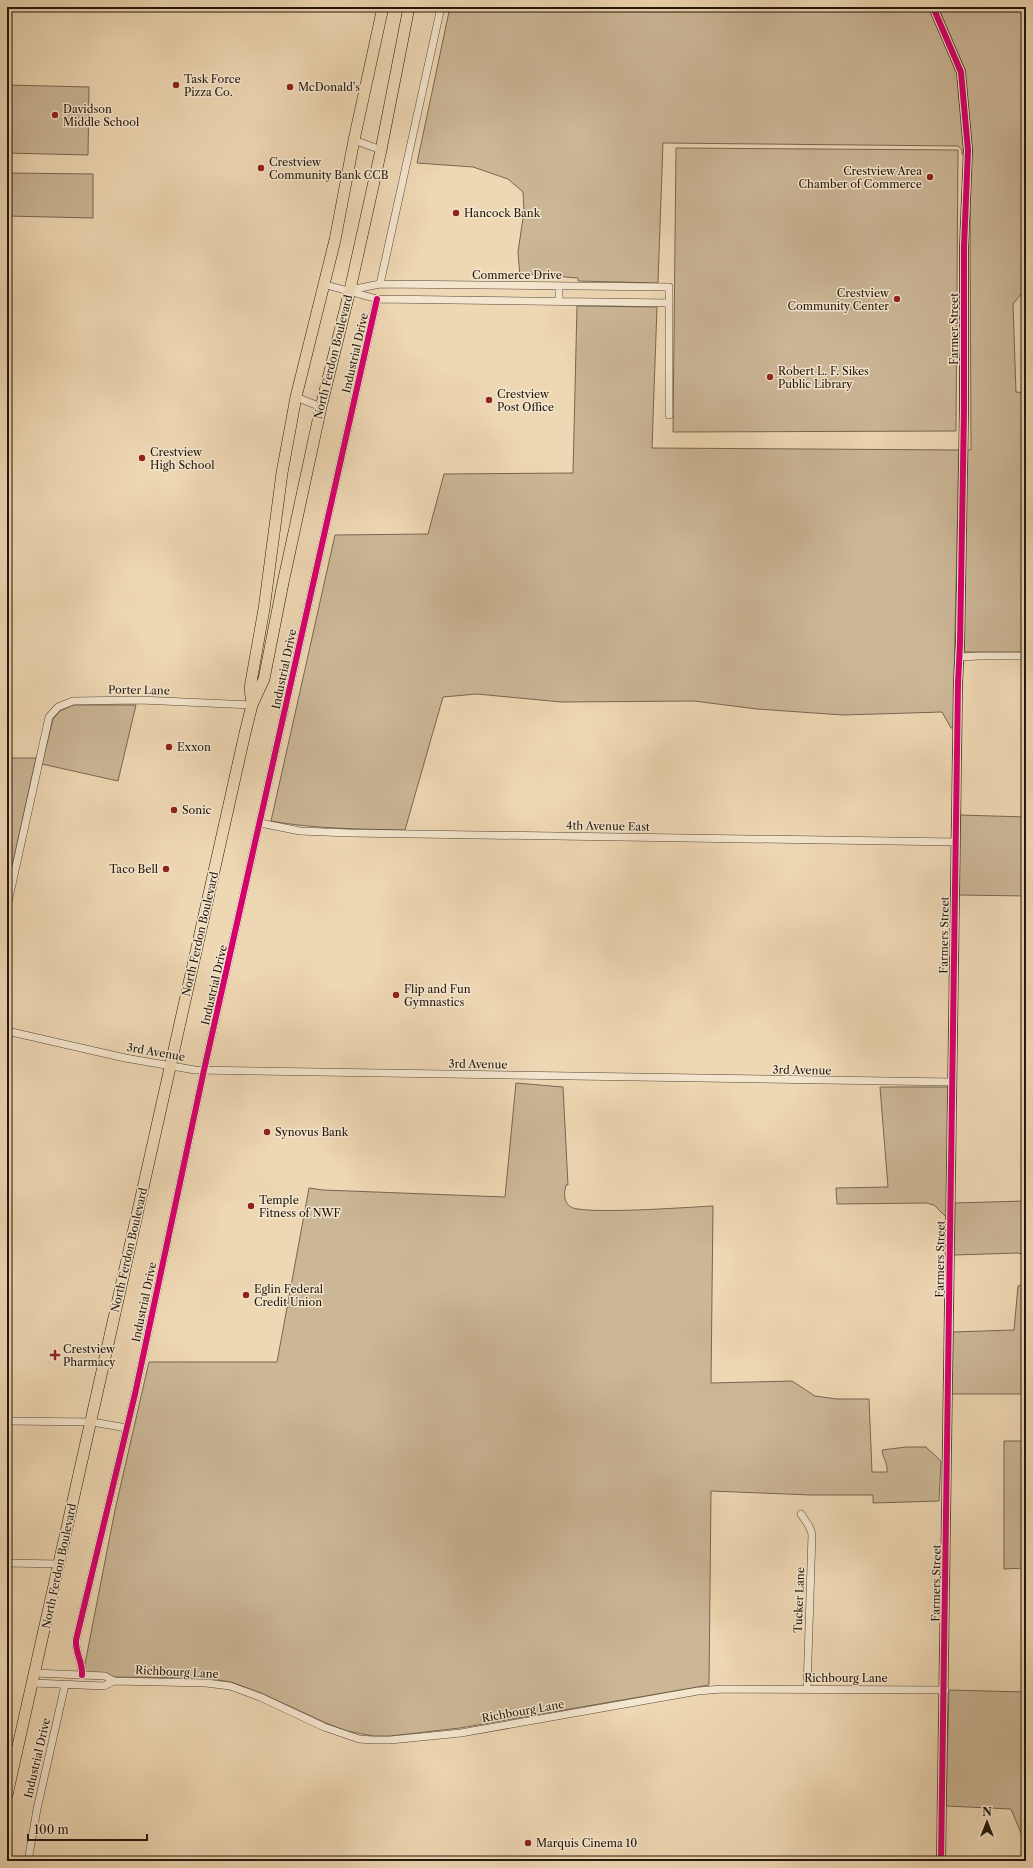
<svg xmlns="http://www.w3.org/2000/svg" width="1033" height="1868" viewBox="0 0 1033 1868" font-family="'Libre Caslon Text',serif">
<style>
.green{fill:#cbb696;stroke:#776650}
.lines{fill:none;stroke-linecap:round;stroke-linejoin:round}
.minor-casing{stroke:#564734;stroke-width:8}
.tertiary-casing{stroke:#564734;stroke-width:10}
.primary-casing{stroke:#23170a;stroke-width:12}
.minor{stroke:#f4e5ce;stroke-width:7}
.tertiary{stroke:#f4e5ce;stroke-width:8}
.primary{stroke:#eed7b3;stroke-width:11}
.cycleway-casing{stroke:#f4e5ce;stroke-width:8}
.cycleway{stroke:#d6006c;stroke-width:6}
.poi-dot{fill:#8f2418;stroke:#f4e5ce;stroke-width:1.5}
.labels{text-anchor:middle;dominant-baseline:central;stroke-width:3;stroke-linejoin:round;paint-order:stroke}
.poi-label{font-size:11px;fill:#23170a;stroke:#f4e5ce;text-anchor:start}
.street-label{font-size:11px;fill:#23170a;stroke:#f4e5ce}
</style>
<rect width="100%" height="100%" fill="#eed7b3"/>
<filter id="stains"><feTurbulence type="fractalNoise" baseFrequency=".005" numOctaves="4"/><feColorMatrix values="0 0 0 0 .2 0 0 0 0 .09 0 0 0 0 .02 0 0 0 .5 -.17"/></filter>
<radialGradient id="worn" r=".72"><stop offset=".6" stop-color="#630" stop-opacity="0"/><stop offset="1" stop-color="#630" stop-opacity=".3"/></radialGradient>
<path class="green" d="M450,7H929L957,73L964,154H962V150L958,146L663,143L658,283L578,281V278L528,274L520,277L518,252L524,211L523,192L508,179L473,167L417,163Z
M938,7H1026V288L1013,304L1016,392L1026,393V652H964L967,450H971L970,204L972,149L965,70Z
M7,85L89,87L88,155L7,153Z
M676,148L958,150L956,431L673,432Z
M7,173L93,174V218L7,216Z
M577,306L657,307L652,448L959,450L953,728H951L942,712L843,715L757,709L694,701L561,702L477,694L443,697L405,830C360,829 315,829 271,821L335,535L428,534L444,474L573,473Z
M73,705H136L118,781L42,764L53,719L60,711Z
M7,758H36L7,889Z
M960,815L1026,817V896L959,895Z
M516,1083L563,1087L568,1185H566C564,1193 563,1202 571,1207C584,1215 691,1207 713,1206L711,1383L792,1381L815,1396L837,1399H869L872,1472H887C888,1464 883,1458 882,1450L906,1447H926L941,1461L939,1501L873,1503V1495H811L711,1491L709,1685L460,1728L390,1736H373L347,1731L326,1723L261,1693L231,1682L206,1678L112,1677L83,1674L115,1510L149,1362H277L309,1188L323,1190L505,1197Z
M880,1087H948L947,1218L934,1205L926,1203L837,1204L836,1188L888,1187Z
M1026,1201V1256L1018,1253L954,1255L955,1203Z
M1026,1283V1394H952L953,1332L1014,1330L1018,1286Z
M1004,1441H1026V1568L1004,1569Z
M949,1690L1026,1692V1838H1023L1011,1809L946,1806Z"/>
<g class="lines">
<defs>
<path id="minor" d="M354,140L381,150
M323,284L377,299L669,303
M380,284L441,7
M350,290L380,284L669,287V415
M559,301V286
M296,397L321,407
M959,657L979,656H1026
M260,823L300,831L350,833L956,842
M7,907L49,717L58,707L73,701L140,700L252,705
M7,1031L125,1058L195,1070L952,1082
M7,1421L92,1422L127,1428
M801,1514L809,1526L812,1534L807,1689
M7,1563L59,1564
M35,1673L105,1676L114,1681L206,1683L230,1686L260,1697L324,1727L359,1739L373,1740H390L461,1733L698,1691L722,1689L945,1690
M82,1675C83,1662 75,1653 76,1640L135,1394L204,1070L377,299
M33,1683L104,1686L114,1681
M759,1860L822,1861
M28,1861L37,1809L65,1685"/>
<path id="tertiary" d="M933,7L961,72L968,150L964,247V410L960,644L958,683L941,1861"/>
<path id="primary" d="M252,705L250,688L264,609L282,473L296,397L335,240L354,140L383,7
M7,1795L245,733L252,705L264,679L283,583L321,407L350,290L381,150L409,7"/>
</defs>
<use href="#minor" class="minor-casing"/>
<use href="#tertiary" class="tertiary-casing"/>
<use href="#primary" class="primary-casing"/>
<use href="#minor" class="minor"/>
<use href="#tertiary" class="tertiary"/>
<use href="#primary" class="primary"/>
<defs>
<path id="cycleway" d="M933,7L961,72L968,150L964,247V410L960,644L958,683L941,1861
M82,1675C83,1662 75,1653 76,1640L135,1394L204,1070L377,299"/>
</defs>
<use href="#cycleway" class="cycleway-casing"/>
<use href="#cycleway" class="cycleway"/>
</g>
<g class="poi-dot">
<circle cx="176" cy="85" r="4"/>
<circle cx="290" cy="87" r="4"/>
<circle cx="55" cy="115" r="4"/>
<circle cx="261" cy="168" r="4"/>
<circle cx="930" cy="177" r="4"/>
<circle cx="456" cy="213" r="4"/>
<circle cx="897" cy="299" r="4"/>
<circle cx="770" cy="377" r="4"/>
<circle cx="489" cy="400" r="4"/>
<circle cx="142" cy="458" r="4"/>
<circle cx="169" cy="747" r="4"/>
<circle cx="174" cy="810" r="4"/>
<circle cx="166" cy="869" r="4"/>
<circle cx="396" cy="995" r="4"/>
<circle cx="267" cy="1132" r="4"/>
<circle cx="251" cy="1206" r="4"/>
<circle cx="246" cy="1295" r="4"/>
<path d="M53 1349h4v4h4v4h-4v4h-4v-4h-4v-4h4z"/>
<circle cx="528" cy="1843" r="4"/>
</g>
<g class="labels">
<g class="poi-label">
<text x="184" y="79">Task Force<tspan x="184" dy="13">Pizza Co.</tspan></text>
<text x="298" y="87">McDonald's</text>
<text x="63" y="109">Davidson<tspan x="63" dy="13">Middle School</tspan></text>
<text x="269" y="162">Crestview<tspan x="269" dy="13">Community Bank CCB</tspan></text>
<text x="922" y="171" text-anchor="end">Crestview Area<tspan x="922" dy="13">Chamber of Commerce</tspan></text>
<text x="464" y="213">Hancock Bank</text>
<text x="889" y="293" text-anchor="end">Crestview<tspan x="889" dy="13">Community Center</tspan></text>
<text x="778" y="371">Robert L. F. Sikes<tspan x="778" dy="13">Public Library</tspan></text>
<text x="497" y="394">Crestview<tspan x="497" dy="13">Post Office</tspan></text>
<text x="150" y="452">Crestview<tspan x="150" dy="13">High School</tspan></text>
<text x="177" y="747">Exxon</text>
<text x="182" y="810">Sonic</text>
<text x="158" y="869" text-anchor="end">Taco Bell</text>
<text x="404" y="989">Flip and Fun<tspan x="404" dy="13">Gymnastics</tspan></text>
<text x="275" y="1132">Synovus Bank</text>
<text x="259" y="1200">Temple<tspan x="259" dy="13">Fitness of NWF</tspan></text>
<text x="254" y="1289">Eglin Federal<tspan x="254" dy="13">Credit Union</tspan></text>
<text x="63" y="1349">Crestview<tspan x="63" dy="13">Pharmacy</tspan></text>
<text x="536" y="1843">Marquis Cinema 10</text>
</g>
<g class="street-label">
<text x="517" y="275">Commerce Drive</text>
<text transform="translate(954 329) rotate(-90)">Farmer Street</text>
<text transform="translate(355 353) rotate(-77)">Industrial Drive</text>
<text transform="translate(333 357) rotate(-76)">North Ferdon Boulevard</text>
<text transform="translate(284 669) rotate(-78)">Industrial Drive</text>
<text transform="translate(139 690) rotate(1)">Porter Lane</text>
<text transform="translate(608 826) rotate(1)">4th Avenue East</text>
<text transform="translate(200 934) rotate(-77)">North Ferdon Boulevard</text>
<text transform="translate(944 935) rotate(-89)">Farmers Street</text>
<text transform="translate(214 985) rotate(-77)">Industrial Drive</text>
<text transform="translate(156 1052) rotate(10)">3rd Avenue</text>
<text transform="translate(478 1064) rotate(1)">3rd Avenue</text>
<text transform="translate(802 1070) rotate(1)">3rd Avenue</text>
<text transform="translate(129 1250) rotate(-77)">North Ferdon Boulevard</text>
<text transform="translate(940 1259) rotate(-89)">Farmers Street</text>
<text transform="translate(144 1302) rotate(-78)">Industrial Drive</text>
<text transform="translate(59 1566) rotate(-78)">North Ferdon Boulevard</text>
<text transform="translate(936 1583) rotate(-89)">Farmers Street</text>
<text transform="translate(799 1600) rotate(-88)">Tucker Lane</text>
<text transform="translate(177 1672) rotate(3)">Richbourg Lane</text>
<text x="846" y="1678">Richbourg Lane</text>
<text transform="translate(523 1711) rotate(-10)">Richbourg Lane</text>
<text transform="translate(37 1758) rotate(-77)">Industrial Drive</text>
</g>
</g>
<rect width="1033" height="1868" fill="none" stroke="#eed7b3" stroke-width="24"/>
<rect x="8" y="8" width="1017" height="1852" fill="none" stroke="#23170a" stroke-width="2"/>
<rect x="12" y="12" width="1009" height="1844" fill="none" stroke="#23170a"/>
<g transform="translate(987 1822)" stroke="#f4e5ce" stroke-width="3" paint-order="stroke">
<path d="M0-3L7 15L0 10L-7 15Z" fill="#23170a"/>
<text y="-6" font-size="11" font-weight="bold" text-anchor="middle" fill="#23170a">N</text>
</g>
<path d="M28 1834v6h119v-6" fill="none" stroke="#23170a" stroke-width="2"/>
<text x="34" y="1834" font-size="12" fill="#23170a" stroke="#f4e5ce" stroke-width="3" paint-order="stroke">100 m</text>
<rect width="100%" height="100%" filter="url(#stains)"/>
<rect width="100%" height="100%" fill="url(#worn)"/>
</svg>
